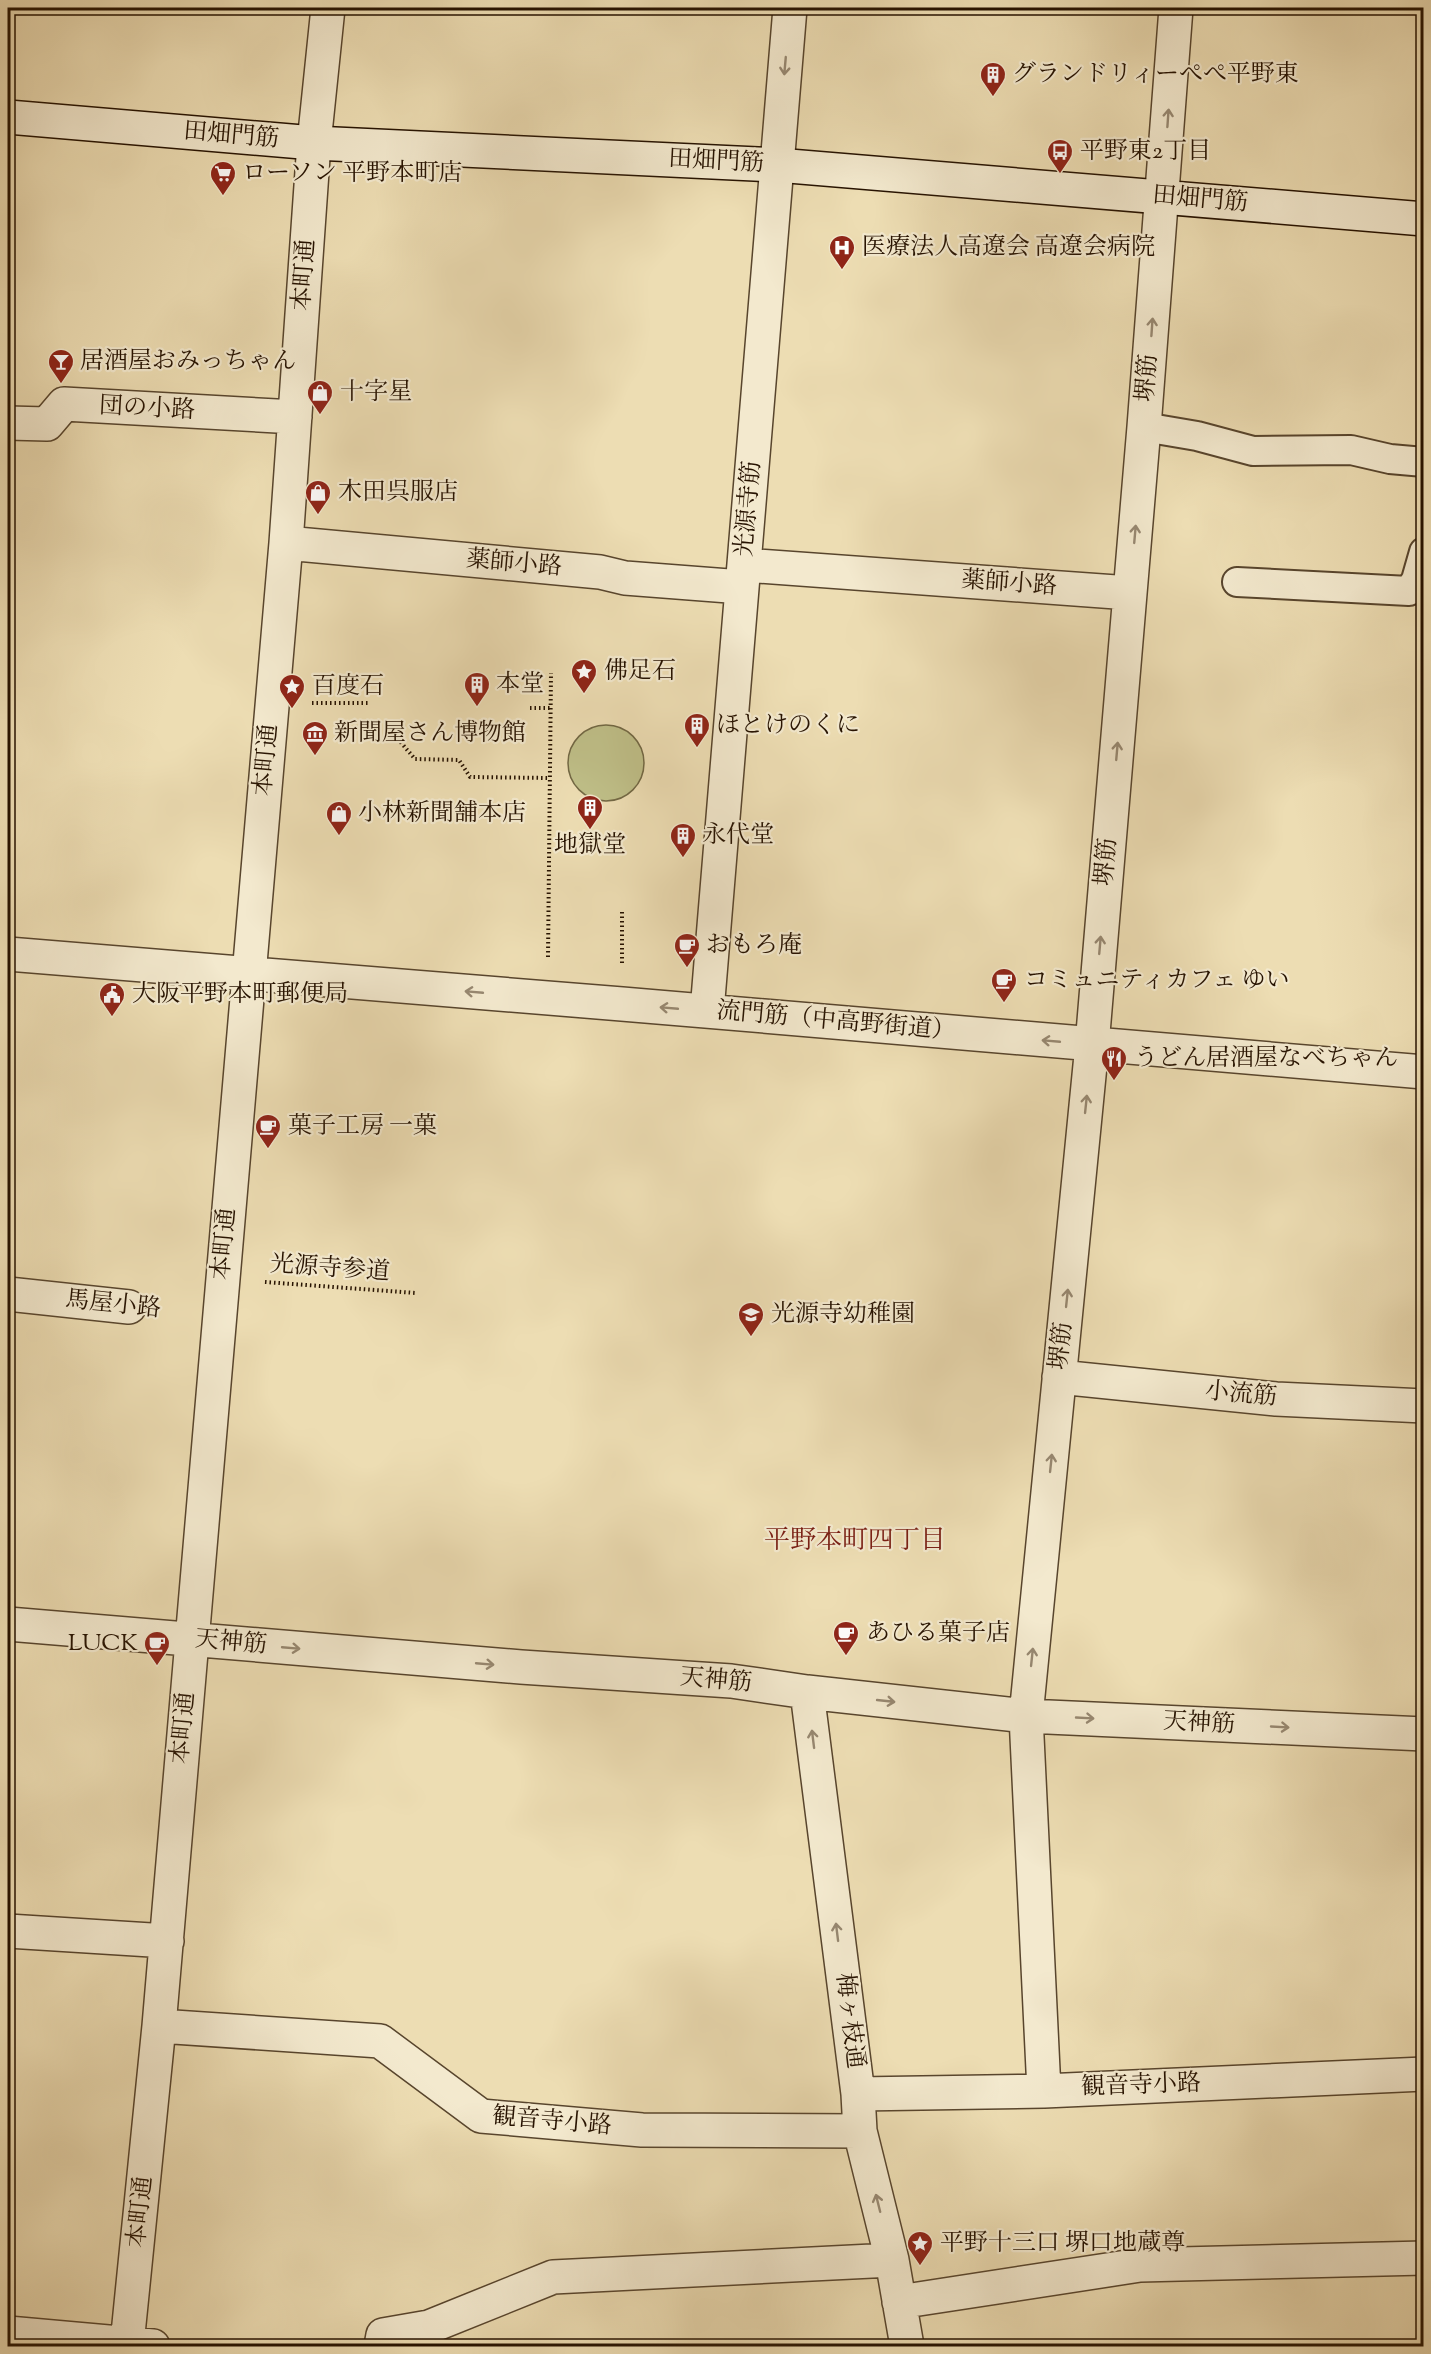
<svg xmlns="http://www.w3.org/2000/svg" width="1431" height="2354" viewBox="0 0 1431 2354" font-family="'Sorts Mill Goudy','Noto Serif JP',serif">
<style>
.green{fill:#bfbf88;stroke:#726844;stroke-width:1.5}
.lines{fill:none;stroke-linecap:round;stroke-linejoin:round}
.lane-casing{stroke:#58452d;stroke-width:32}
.street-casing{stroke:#58452d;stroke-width:36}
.secondary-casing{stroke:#261200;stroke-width:36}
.path{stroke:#261200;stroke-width:4;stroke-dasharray:1.5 3;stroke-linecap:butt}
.lane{stroke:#f3e9ce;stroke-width:28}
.street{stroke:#f3e9ce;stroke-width:33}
.secondary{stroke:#f3e9ce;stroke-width:33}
.oneway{stroke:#978871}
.labels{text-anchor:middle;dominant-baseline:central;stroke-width:4.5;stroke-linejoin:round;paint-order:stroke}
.poi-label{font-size:24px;fill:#261200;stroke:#f3e9ce;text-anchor:start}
.street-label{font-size:24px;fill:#261200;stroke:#f3e9ce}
.neighbourhood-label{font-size:26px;fill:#7a1f14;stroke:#f3e9ce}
</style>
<rect width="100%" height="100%" fill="#edddb3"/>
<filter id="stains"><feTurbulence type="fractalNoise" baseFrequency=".00333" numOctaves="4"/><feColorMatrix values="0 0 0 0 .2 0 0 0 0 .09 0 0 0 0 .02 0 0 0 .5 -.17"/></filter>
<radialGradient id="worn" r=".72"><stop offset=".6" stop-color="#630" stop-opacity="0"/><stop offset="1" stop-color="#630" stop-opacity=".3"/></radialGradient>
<path class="green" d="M568 763a38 38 0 1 1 76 0a38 38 0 1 1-76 0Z"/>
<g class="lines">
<defs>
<path id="lane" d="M1144,427L1197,436L1253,451L1351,450L1390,459L1424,462
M1237,582L1409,591L1416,580L1424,552"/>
<path id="street" d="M8,423L47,424L64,404L295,417
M286,543L600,572L625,578L742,587
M744,565L1130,593
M8,954L622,1004L1424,1072
M707,1011L790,8
M8,1294L129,1307
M1059,1377L1276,1399L1424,1406
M8,1624L521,1667L731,1681L807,1692L1026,1716L1424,1734
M807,1692L858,2094L860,2131L892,2260L907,2346
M8,1931L167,1941
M159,2026L380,2041L481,2116L642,2130L860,2131
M1044,2091L1026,1716L1092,1045L1144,427L1176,8
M858,2094L1044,2091L1424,2074
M899,2302L1140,2265L1424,2258
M8,2333L153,2346
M127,2344L159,2026L286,543L314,143L328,8
M381,2346L383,2335L429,2327L553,2277L892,2260"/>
<path id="secondary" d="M8,117L314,143L777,165L1424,219"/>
</defs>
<use href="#lane" class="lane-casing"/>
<use href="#street" class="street-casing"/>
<use href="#secondary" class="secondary-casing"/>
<path class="path" d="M312,703H369
M530,708H550
M386,725L415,759L459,760L470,777L550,778
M622,912V964
M548,957L551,673
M265,1282L416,1293"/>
<use href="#lane" class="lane"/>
<use href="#street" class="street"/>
<use href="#secondary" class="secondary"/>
</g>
<defs><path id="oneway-shaft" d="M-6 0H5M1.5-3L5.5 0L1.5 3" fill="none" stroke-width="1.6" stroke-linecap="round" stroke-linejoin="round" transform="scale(1.5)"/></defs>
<g class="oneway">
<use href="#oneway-shaft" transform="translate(785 66) rotate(95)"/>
<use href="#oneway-shaft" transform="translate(1168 118) rotate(-86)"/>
<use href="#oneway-shaft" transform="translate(1152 327) rotate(-86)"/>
<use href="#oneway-shaft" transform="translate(1135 534) rotate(-85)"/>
<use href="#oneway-shaft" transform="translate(1117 751) rotate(-85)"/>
<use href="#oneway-shaft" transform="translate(1100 945) rotate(-85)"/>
<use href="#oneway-shaft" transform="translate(474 992) rotate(-175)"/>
<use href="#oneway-shaft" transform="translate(669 1008) rotate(-175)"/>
<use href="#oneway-shaft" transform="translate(1051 1041) rotate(-175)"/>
<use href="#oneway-shaft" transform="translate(1086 1104) rotate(-84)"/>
<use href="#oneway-shaft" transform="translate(1067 1298) rotate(-84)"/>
<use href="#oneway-shaft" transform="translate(1051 1463) rotate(-84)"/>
<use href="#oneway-shaft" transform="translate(291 1648) rotate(5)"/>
<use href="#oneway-shaft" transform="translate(1032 1657) rotate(-84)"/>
<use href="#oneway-shaft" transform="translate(485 1664) rotate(5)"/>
<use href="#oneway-shaft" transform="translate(886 1701) rotate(6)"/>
<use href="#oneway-shaft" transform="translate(1085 1718) rotate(3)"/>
<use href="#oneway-shaft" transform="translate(1280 1727) rotate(3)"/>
<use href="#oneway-shaft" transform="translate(813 1739) rotate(-97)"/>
<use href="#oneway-shaft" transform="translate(837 1932) rotate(-97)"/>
<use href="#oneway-shaft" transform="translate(878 2203) rotate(-104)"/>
</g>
<defs>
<symbol id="building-pin" viewBox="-11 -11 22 30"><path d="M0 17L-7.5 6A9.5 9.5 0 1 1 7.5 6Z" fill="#8f2418" stroke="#f3e9ce"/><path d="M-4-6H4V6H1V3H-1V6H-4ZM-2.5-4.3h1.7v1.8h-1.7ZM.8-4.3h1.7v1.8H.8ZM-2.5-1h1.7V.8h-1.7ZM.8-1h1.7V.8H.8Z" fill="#fff"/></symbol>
<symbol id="bus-pin" viewBox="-11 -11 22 30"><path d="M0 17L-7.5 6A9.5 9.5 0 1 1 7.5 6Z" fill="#8f2418" stroke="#f3e9ce"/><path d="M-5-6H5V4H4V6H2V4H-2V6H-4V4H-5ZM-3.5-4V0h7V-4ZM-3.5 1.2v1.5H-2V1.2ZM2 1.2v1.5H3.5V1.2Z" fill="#fff"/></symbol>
<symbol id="supermarket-pin" viewBox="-11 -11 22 30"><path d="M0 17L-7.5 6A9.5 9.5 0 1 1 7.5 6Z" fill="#8f2418" stroke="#f3e9ce"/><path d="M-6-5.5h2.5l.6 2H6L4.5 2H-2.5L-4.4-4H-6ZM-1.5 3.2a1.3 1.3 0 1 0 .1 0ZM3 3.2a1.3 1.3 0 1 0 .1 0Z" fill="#fff"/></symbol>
<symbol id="hospital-pin" viewBox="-11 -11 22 30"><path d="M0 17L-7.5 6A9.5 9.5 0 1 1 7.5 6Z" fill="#8f2418" stroke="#f3e9ce"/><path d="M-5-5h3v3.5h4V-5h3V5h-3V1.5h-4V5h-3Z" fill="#fff"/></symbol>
<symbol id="bar-pin" viewBox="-11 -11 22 30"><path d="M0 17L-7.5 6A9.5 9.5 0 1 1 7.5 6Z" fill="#8f2418" stroke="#f3e9ce"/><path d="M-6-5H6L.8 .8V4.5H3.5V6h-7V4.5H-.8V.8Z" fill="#fff"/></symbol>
<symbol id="shop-pin" viewBox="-11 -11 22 30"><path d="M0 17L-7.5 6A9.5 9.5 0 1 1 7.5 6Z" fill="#8f2418" stroke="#f3e9ce"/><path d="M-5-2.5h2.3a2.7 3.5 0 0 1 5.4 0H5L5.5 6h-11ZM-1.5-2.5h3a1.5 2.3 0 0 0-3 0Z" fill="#fff"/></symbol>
<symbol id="sight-pin" viewBox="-11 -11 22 30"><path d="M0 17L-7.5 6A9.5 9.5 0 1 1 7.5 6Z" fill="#8f2418" stroke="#f3e9ce"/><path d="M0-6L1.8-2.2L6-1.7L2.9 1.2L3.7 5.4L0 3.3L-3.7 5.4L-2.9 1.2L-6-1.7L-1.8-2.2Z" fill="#fff"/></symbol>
<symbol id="museum-pin" viewBox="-11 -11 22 30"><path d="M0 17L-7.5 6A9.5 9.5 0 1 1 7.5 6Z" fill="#8f2418" stroke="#f3e9ce"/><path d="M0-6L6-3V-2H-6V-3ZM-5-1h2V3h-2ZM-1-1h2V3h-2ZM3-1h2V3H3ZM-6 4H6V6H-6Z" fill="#fff"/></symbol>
<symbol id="cafe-pin" viewBox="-11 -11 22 30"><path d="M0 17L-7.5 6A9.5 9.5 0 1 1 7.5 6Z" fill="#8f2418" stroke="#f3e9ce"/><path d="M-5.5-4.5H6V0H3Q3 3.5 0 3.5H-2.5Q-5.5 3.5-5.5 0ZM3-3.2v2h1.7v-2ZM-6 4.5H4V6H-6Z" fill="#fff"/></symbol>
<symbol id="civic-pin" viewBox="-11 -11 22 30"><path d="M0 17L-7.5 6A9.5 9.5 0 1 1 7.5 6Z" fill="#8f2418" stroke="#f3e9ce"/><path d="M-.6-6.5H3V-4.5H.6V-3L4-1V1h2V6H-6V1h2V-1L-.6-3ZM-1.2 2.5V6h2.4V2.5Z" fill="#fff"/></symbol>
<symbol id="restaurant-pin" viewBox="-11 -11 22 30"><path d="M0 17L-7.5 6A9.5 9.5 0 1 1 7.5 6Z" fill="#8f2418" stroke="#f3e9ce"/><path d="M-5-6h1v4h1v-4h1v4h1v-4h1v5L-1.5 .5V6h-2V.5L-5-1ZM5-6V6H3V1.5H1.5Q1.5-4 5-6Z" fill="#fff"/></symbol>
<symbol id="school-pin" viewBox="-11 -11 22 30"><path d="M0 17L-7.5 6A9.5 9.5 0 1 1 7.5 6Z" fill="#8f2418" stroke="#f3e9ce"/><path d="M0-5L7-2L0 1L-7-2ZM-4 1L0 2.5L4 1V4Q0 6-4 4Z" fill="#fff"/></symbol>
</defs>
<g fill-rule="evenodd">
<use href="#building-pin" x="978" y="60" width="30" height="40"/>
<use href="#bus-pin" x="1045" y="137" width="30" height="40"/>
<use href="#supermarket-pin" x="208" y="159" width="30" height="40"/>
<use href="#hospital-pin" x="827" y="233" width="30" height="40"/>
<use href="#bar-pin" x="46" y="347" width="30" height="40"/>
<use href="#shop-pin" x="305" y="378" width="30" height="40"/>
<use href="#shop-pin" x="303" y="478" width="30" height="40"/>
<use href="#sight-pin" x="569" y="657" width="30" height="40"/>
<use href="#building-pin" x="462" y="670" width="30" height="40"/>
<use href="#sight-pin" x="277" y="672" width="30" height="40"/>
<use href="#building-pin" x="682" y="711" width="30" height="40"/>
<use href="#museum-pin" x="300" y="719" width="30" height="40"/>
<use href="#building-pin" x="575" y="793" width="30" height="40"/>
<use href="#shop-pin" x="324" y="799" width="30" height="40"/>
<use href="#building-pin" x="668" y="821" width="30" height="40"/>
<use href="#cafe-pin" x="672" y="931" width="30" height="40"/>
<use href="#cafe-pin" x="989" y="966" width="30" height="40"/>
<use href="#civic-pin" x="97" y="980" width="30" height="40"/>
<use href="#restaurant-pin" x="1099" y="1044" width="30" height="40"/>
<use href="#cafe-pin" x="253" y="1112" width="30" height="40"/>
<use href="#school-pin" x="736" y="1300" width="30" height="40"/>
<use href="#cafe-pin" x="831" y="1619" width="30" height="40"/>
<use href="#cafe-pin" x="142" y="1629" width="30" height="40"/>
<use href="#sight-pin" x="905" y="2229" width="30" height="40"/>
</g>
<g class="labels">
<g class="poi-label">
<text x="1012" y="75">グランドリィーぺぺ平野東</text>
<text x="1080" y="152">平野東2丁目</text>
<text x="242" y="174">ローソン 平野本町店</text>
<text x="862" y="248">医療法人高遼会 高遼会病院</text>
<text x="80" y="362">居酒屋おみっちゃん</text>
<text x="340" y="393">十字星</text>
<text x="338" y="493">木田呉服店</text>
<text x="604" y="672">佛足石</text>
<text x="496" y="685">本堂</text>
<text x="312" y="687">百度石</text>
<text x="716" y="726">ほとけのくに</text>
<text x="334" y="734">新聞屋さん博物館</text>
<text x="358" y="814">小林新聞舗本店</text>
<text x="702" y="836">永代堂</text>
<text x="590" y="846" text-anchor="middle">地獄堂</text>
<text x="706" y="946">おもろ庵</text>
<text x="1024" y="981">コミュニティカフェ ゆい</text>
<text x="132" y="995">大阪平野本町郵便局</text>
<text x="1134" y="1059">うどん居酒屋なべちゃん</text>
<text x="288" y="1127">菓子工房 一菓</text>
<text x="771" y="1315">光源寺幼稚園</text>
<text x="866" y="1634">あひる菓子店</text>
<text x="138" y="1644" text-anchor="end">LUCK</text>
<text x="940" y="2244">平野十三口 堺口地蔵尊</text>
</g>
<g class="street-label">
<text transform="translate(231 136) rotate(5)">田畑門筋</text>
<text transform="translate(716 162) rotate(3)">田畑門筋</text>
<text transform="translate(1200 200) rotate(5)">田畑門筋</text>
<text transform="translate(305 275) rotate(-86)">本町通</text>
<text transform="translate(1148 378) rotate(-86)">堺筋</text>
<text transform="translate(147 409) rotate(3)">団の小路</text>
<text transform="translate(749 509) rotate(-85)">光源寺筋</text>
<text transform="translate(514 564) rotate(5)">薬師小路</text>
<text transform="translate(1009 584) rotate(4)">薬師小路</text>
<text transform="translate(267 760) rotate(-85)">本町通</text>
<text transform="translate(1107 862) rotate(-85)">堺筋</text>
<text transform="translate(836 1022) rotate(5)">流門筋（中高野街道）</text>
<text transform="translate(225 1244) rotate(-85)">本町通</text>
<text transform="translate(330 1269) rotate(4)">光源寺参道</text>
<text transform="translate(113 1305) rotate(6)">馬屋小路</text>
<text transform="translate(1062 1346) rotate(-84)">堺筋</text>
<text transform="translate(1241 1395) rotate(5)">小流筋</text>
<text transform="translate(231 1643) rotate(5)">天神筋</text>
<text transform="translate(716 1681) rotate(5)">天神筋</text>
<text transform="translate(1199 1724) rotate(3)">天神筋</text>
<text transform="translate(184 1728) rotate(-85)">本町通</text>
<text transform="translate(849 2021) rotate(83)">梅ヶ枝通</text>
<text transform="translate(1141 2086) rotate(-2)">観音寺小路</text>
<text transform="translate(552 2122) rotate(5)">観音寺小路</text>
<text transform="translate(141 2212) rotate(-84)">本町通</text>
</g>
<g class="neighbourhood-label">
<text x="855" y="1541">平野本町四丁目</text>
</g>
</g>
<rect width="1431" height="2354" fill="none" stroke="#edddb3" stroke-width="30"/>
<rect x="9" y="9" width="1413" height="2336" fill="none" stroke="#261200" stroke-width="3"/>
<rect x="15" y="15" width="1401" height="2324" fill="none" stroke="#261200" stroke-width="1.5"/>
<rect width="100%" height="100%" filter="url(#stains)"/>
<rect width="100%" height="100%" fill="url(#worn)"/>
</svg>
